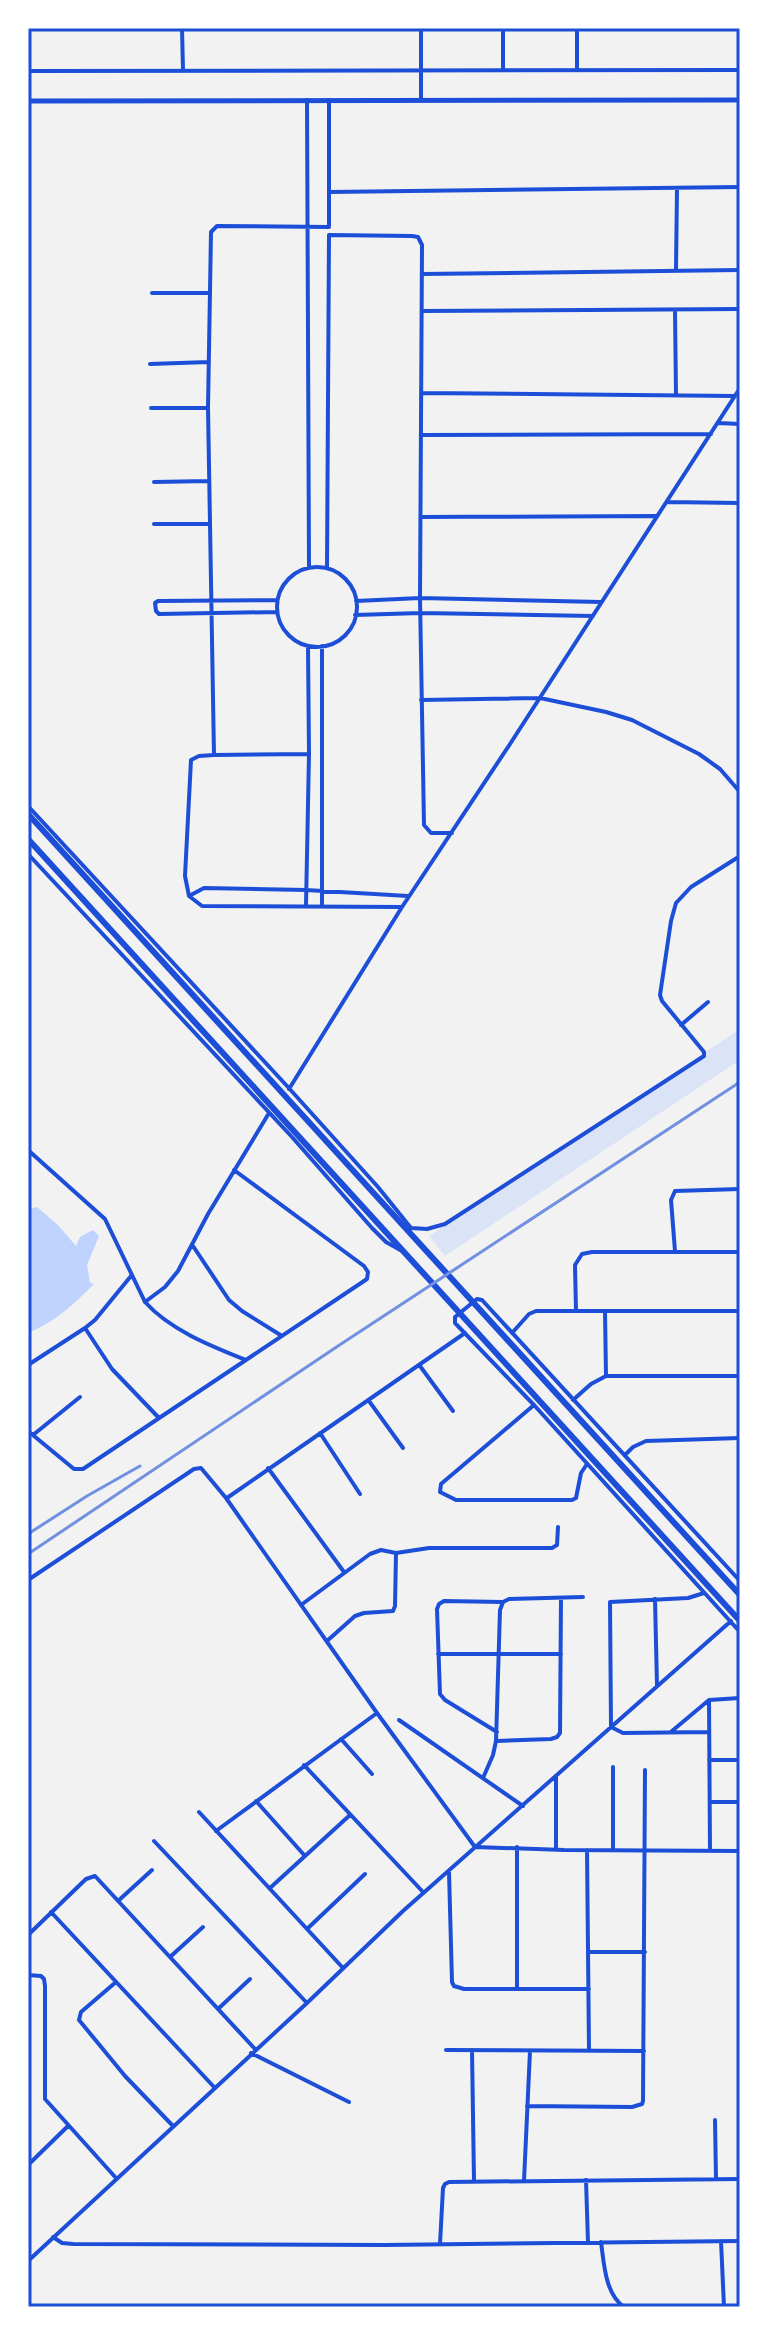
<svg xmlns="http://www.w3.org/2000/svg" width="768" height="2335" viewBox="0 0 768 2335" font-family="'Noto Sans',sans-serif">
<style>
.green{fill:#dbe4f7}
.water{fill:#bfd3fe}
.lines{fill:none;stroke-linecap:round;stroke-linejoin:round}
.minor{stroke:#1d4ed8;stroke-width:4}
.tertiary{stroke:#1d4ed8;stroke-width:5}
.secondary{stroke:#1d4ed8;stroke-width:6}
.rail{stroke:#7290e2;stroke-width:3}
.neatline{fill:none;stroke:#1d4ed8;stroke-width:3}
</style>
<rect width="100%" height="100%" fill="#f2f2f2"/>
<path class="green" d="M740,1029V1060L445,1256L429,1236Z"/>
<path class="water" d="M37,1207L58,1225L76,1246L80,1237L93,1230L99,1236L87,1265L90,1283L94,1284C74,1304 55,1322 28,1333V1209Z"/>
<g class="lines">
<path class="minor" d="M182,28L183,70
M421,28V100
M577,28V70
M503,70V28
M28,71L740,70
M307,100L309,568
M329,192L740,187
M329,226V100
M329,235L412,236L418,237L422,245L420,598L424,825L431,833H452
M676,270L677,188
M422,274L740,270
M152,293H209
M422,311L740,309
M675,311L676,395
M150,364L209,362
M421,393L735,396
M151,408H208
M718,423L740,424
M422,435L711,434
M154,482L209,481
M667,502L740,503
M422,517L656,516
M154,524H209
M277 607a40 40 0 1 1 80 0a40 40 0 1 1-80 0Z
M327,568L329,235
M356,601L420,598L601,602
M277,612L159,614L156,611L155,603L158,601L277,600
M355,615L421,613L593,616
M421,700L540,698L606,712L632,720L699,754L720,769L740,792
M309,754L214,755L199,756L191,760L185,876L189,896L202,906L402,907
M214,755L208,408L211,232L217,226L329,227
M28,806L287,1086L378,1187L411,1228
M28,854L292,1137L372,1228L386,1242L402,1251
M189,896L204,888L306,890L408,896
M306,905L309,754L308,646
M322,905V646
M681,1025L708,1002
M289,1089L402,907L510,744L740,388
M28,1150L105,1219L145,1302C170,1330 211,1346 246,1360
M411,1228L427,1229L445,1224L704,1056V1052L662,1001L660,995L671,921L676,903L691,887L740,856
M193,1246L229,1300L242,1311L282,1336
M675,1251L671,1200L675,1191L740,1189
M145,1302L165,1287L178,1271L208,1214L269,1113
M576,1311L575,1265L582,1254L592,1252H740
M605,1311L606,1376
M85,1328L112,1369L159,1418
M512,1333L529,1314L536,1311H740
M28,1365L85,1328L95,1320L131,1276
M420,1366L453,1411
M573,1400L591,1384L606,1376H740
M369,1401L403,1448
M534,1405L441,1484L440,1492L456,1500H572L576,1498L581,1473L587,1464
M28,1431L74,1469H83L367,1279L368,1272L364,1266L234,1170
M320,1433L360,1494
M33,1435L80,1397
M625,1455L633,1447L646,1441L740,1438
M268,1468L344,1572
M227,1498L465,1333
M28,1580L194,1469L201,1468L226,1498L377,1713L475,1847L564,1850L740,1851
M740,1581L482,1300L477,1299L455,1317V1323L534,1405L740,1632
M704,1593L688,1598L610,1602L611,1727L623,1733L709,1732
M655,1599L657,1686
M301,1605L370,1554L381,1550L396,1553
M327,1641L355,1616L364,1613L393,1611L395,1606L396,1553L429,1548H552L557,1545L558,1527
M438,1654H561
M709,1700L710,1851
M399,1720L523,1806
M672,1731L709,1700L740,1698
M497,1732L445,1700L440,1694L437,1609L439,1604L444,1601L503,1602
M341,1739L372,1774
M496,1741L551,1739L557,1737L560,1733L561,1598
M709,1760H740
M304,1765L423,1892
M556,1777V1849
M483,1778L493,1755L496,1741L500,1610L503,1602L509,1599L583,1597
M256,1801L305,1856
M710,1802H740
M199,1812L343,1968
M216,1831L377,1713
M154,1841L307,2003
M517,1847V1989
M587,1850L589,2050
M613,1850V1767
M449,1872L452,1982L454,1986L464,1989H589
M270,1888L350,1815
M118,1901L152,1870
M51,1912L214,2087
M307,1929L365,1874
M28,1935L86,1879L95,1876L255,2049
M588,1952H645
M170,1957L203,1927
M28,1975L41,1976L44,1979L45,1986V2099L116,2178
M116,1982L81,2012L79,2020L125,2076L173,2126
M218,2009L250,1979
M446,2050L644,2051
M472,2050L474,2181
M251,2053L349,2102
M527,2106L632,2107L642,2104L643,2101L645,1770
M715,2120L716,2179
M28,2165L68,2126
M586,2180L588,2243
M524,2181L530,2051
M53,2237L62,2243L73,2244L384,2245L740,2241
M721,2241L724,2307
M601,2242C604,2263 605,2294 624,2307
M440,2244L443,2188L445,2184L449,2182L740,2179
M28,2261L307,2003L403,1911L731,1621"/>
<path class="tertiary" d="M28,101L740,100"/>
<path class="secondary" d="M28,814L740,1595
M28,839L740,1621"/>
<path class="rail" d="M28,1534L87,1496L140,1466
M28,1554L338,1346L740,1082"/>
</g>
<rect width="768" height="2335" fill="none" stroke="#ffffff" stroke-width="60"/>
<rect x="30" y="30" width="708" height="2275" class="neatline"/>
</svg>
